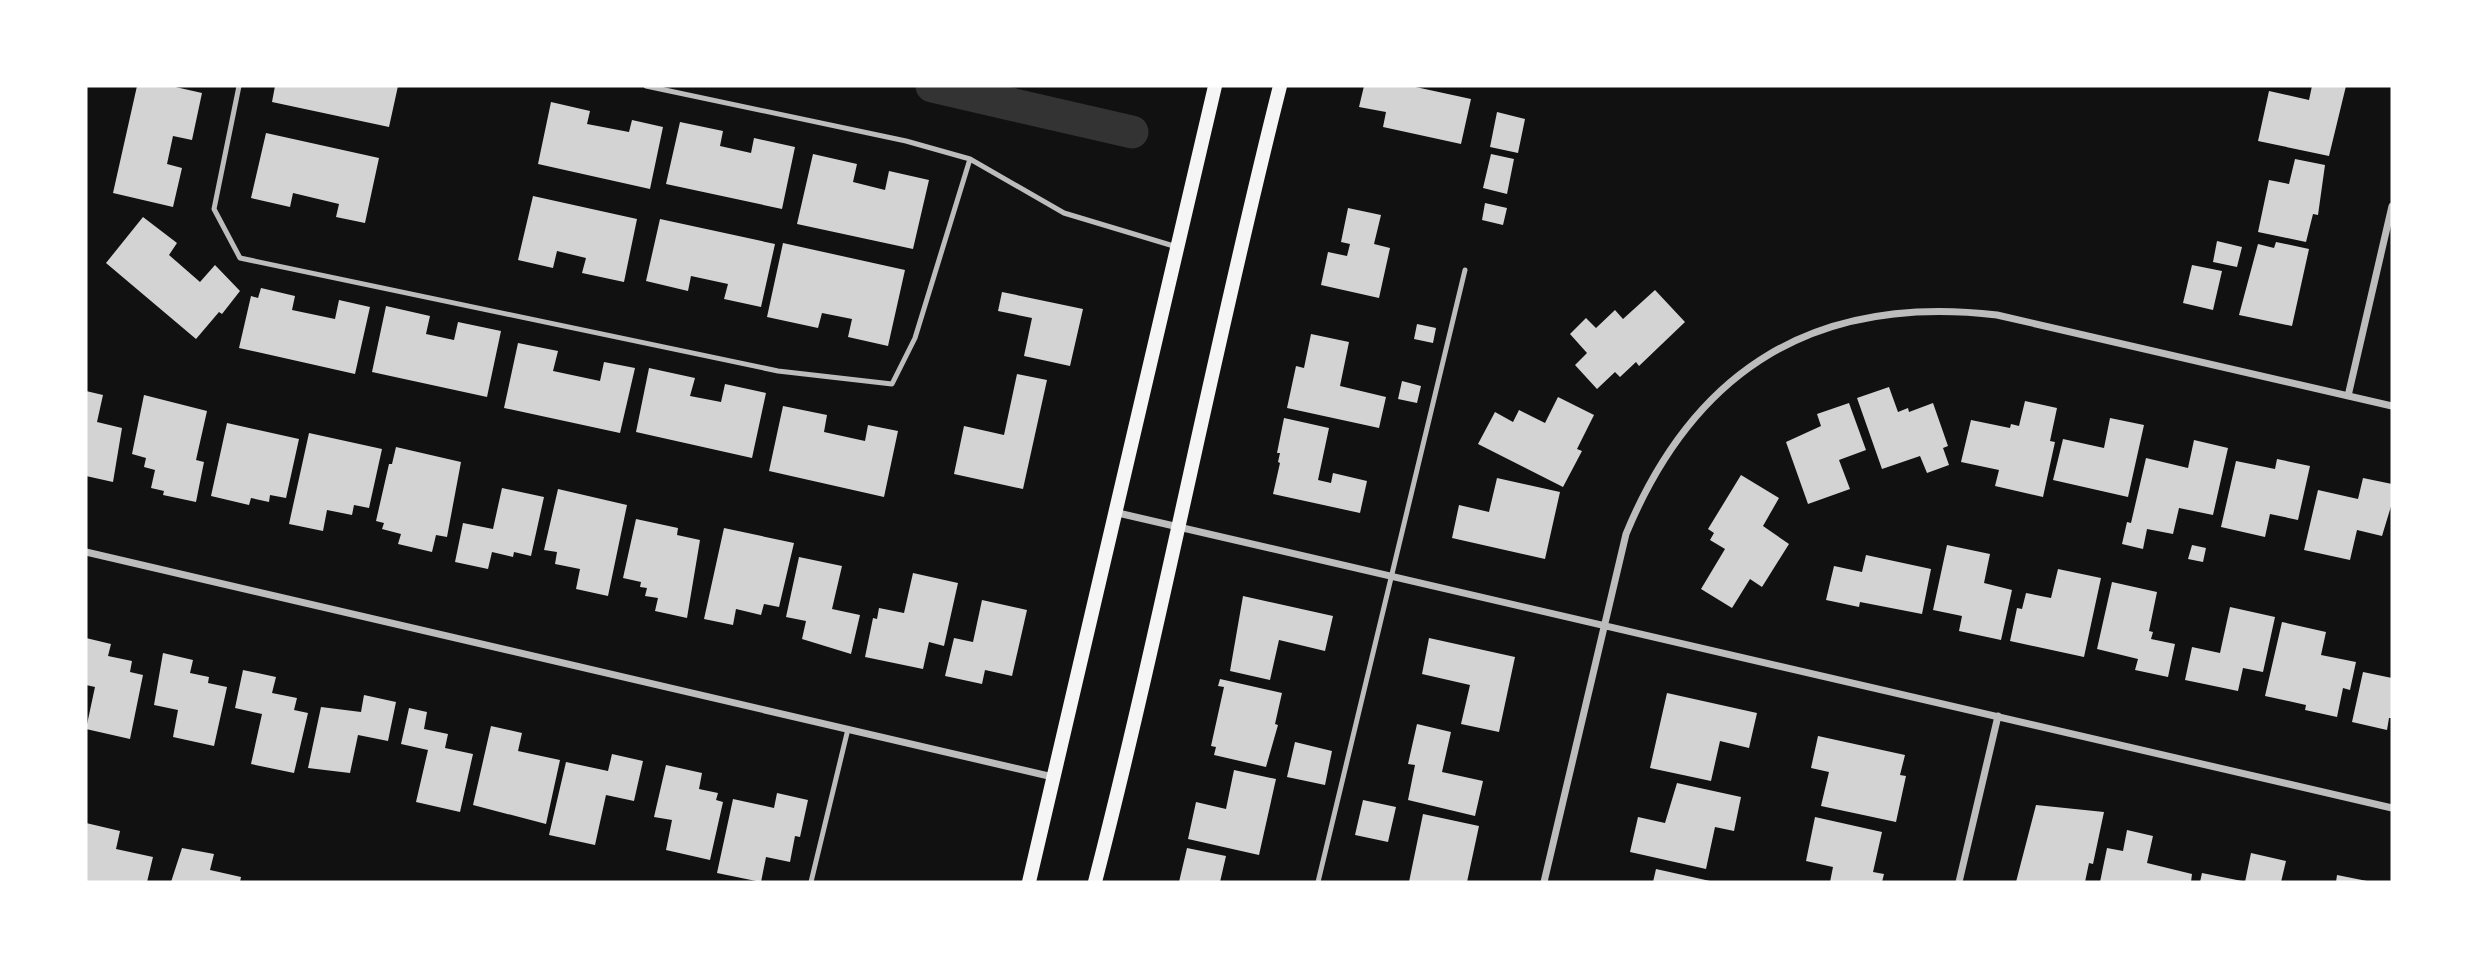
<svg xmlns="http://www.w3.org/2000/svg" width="2478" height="968" viewBox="0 0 2478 968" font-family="Poppins,sans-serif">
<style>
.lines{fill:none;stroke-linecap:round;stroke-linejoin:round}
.canal{stroke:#333;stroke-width:33}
.building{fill:#d3d3d3}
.service{stroke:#bcbcbc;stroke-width:5}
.minor{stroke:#bcbcbc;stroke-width:7}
.secondary{stroke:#f5f5f5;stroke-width:14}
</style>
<rect width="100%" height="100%" fill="#111"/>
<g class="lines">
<path class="canal" d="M932,86L1132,132"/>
</g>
<path class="building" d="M137,86H171L202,93L192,140L173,136L167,164L182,168L173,207L113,193Z
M275,86H398L389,127L272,102Z
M1364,86H1411L1471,99L1461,144L1383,127L1386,112L1359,107Z
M2312,86H2346L2329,156L2258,141L2269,91L2309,100Z
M551,102L590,111L587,124L629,132L632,120L663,127L650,189L538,164Z
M1497,112L1525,119L1518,153L1490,147Z
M680,122L723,131L720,146L751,153L754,138L795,147L782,209L666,184Z
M266,133L379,158L365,223L336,217L339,204L293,193L290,207L251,198Z
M813,154L857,164L853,182L885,190L889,171L929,180L913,249L797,224Z
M1491,154L1514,159L1507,194L1483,188Z
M2295,159L2325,165L2318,215L2313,214L2306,242L2258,232L2269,180L2289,184Z
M533,196L637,219L624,282L582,273L586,258L557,251L553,268L518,260Z
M1485,203L1507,208L1503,225L1482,220Z
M1348,208L1381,215L1374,244L1390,248L1379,298L1321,285L1328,252L1347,256L1350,244L1341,242Z
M143,217L177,243L169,255L200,282L215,265L240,291L222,314L219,312L196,339L106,263Z
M660,219L775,244L761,307L724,299L728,284L691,276L688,291L646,281Z
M2217,241L2242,247L2237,267L2213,262Z
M2276,242L2309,249L2292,326L2239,315L2258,244L2274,248Z
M783,243L905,270L888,346L848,337L852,319L822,313L818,328L767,317Z
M2192,265L2222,271L2213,310L2183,303Z
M261,288L295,296L292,310L335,319L339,300L370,307L355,374L239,348L251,296L258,298Z
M1655,290L1685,322L1639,366L1636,362L1620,377L1615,372L1597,389L1575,365L1587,353L1570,334L1586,318L1596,328L1615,310L1623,319Z
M1002,292L1083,309L1070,366L1024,356L1032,318L998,311Z
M386,306L430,316L426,334L454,340L458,322L501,331L487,397L372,372Z
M1417,324L1436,328L1433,343L1414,339Z
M1311,334L1349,342L1340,386L1386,397L1379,428L1287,408L1296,366L1304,368Z
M518,343L558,351L553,371L600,381L604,362L635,368L620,433L504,408Z
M649,368L695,378L690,396L721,402L725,384L766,393L752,458L636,432Z
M1017,374L1047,380L1023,489L954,474L964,426L1004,435Z
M1402,381L1421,386L1417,403L1398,399Z
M1889,387L1898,412L1908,408L1909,412L1933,403L1948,446L1943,448L1949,465L1927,473L1920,456L1882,469L1857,398Z
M86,391L103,395L97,422L122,428L113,482L86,476Z
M144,395L207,411L196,460L204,462L196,502L163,495L164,491L151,488L155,470L144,467L146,458L132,454Z
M1558,397L1594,415L1577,449L1582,451L1563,487L1478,444L1495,412L1513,422L1519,410L1545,423Z
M2025,401L2057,408L2050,441L2055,442L2043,497L1995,486L1999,470L1961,462L1971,420L2010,428L2011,424L2019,426Z
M1849,403L1866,450L1839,460L1850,489L1808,504L1786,442L1821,426L1817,414Z
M783,406L827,415L824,432L865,441L868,425L898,431L884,497L769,471Z
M1284,418L1329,428L1318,480L1331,483L1333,473L1367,481L1360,513L1273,494L1280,463L1278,462L1280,453H1277Z
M2110,418L2144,425L2128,497L2053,480L2063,439L2104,448Z
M227,423L299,439L286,498L270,495L269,502L251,498L249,505L211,496Z
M309,433L382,449L369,508L354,505L352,515L327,510L323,531L289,524Z
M2194,440L2228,448L2213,515L2179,508L2173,534L2147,529L2143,549L2122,544L2127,522L2131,523L2146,458L2188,468Z
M396,447L461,462L447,537L436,535L432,552L398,544L401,534L382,529L384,523L376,521L389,464H392Z
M2277,459L2310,466L2298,520L2270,514L2265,537L2221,527L2236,461L2275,469Z
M1741,475L1779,498L1763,526L1789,544L1762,587L1750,579L1732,608L1701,589L1725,549L1710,540L1714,533L1708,529Z
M1497,478L1560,492L1545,559L1452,538L1459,505L1489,512Z
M2363,478L2392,484V503L2382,536L2357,530L2350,560L2304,550L2318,490L2358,499Z
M502,488L544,497L531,556L514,552L513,557L492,552L488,569L455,562L463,523L493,529Z
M558,489L627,505L608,596L576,589L580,569L555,564L557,552L544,550Z
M636,519L678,528L677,535L700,540L687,618L655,611L658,598L645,596L647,588L640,587L641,582L623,578Z
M724,528L794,543L779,607L764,604L761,615L736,609L733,625L704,619Z
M1947,545L1990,554L1984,583L2012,590L2001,640L1959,631L1962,616L1933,610Z
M2192,545L2206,548L2203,562L2188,559Z
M1866,555L1931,569L1922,614L1860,602L1859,607L1826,600L1834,566L1862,572Z
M799,557L842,566L832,609L860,615L851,654L802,639L806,621L786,617Z
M2058,569L2101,578L2084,657L2010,641L2017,608L2022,609L2026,593L2051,598Z
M913,573L958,583L944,646L929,642L923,669L865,657L873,618L877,619L879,608L904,613Z
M2112,582L2157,592L2149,631L2153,632L2151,639L2175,644L2168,677L2135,670L2138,659L2097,649Z
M1243,596L1333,616L1325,651L1279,640L1270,680L1230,671Z
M982,600L1027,610L1012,676L985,670L982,684L945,676L954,638L973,642Z
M2230,607L2275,617L2263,672L2243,668L2238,691L2185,680L2192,647L2220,653Z
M2282,622L2326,632L2321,655L2356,662L2350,690L2343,688L2337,717L2305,710L2306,705L2265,696Z
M86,638L111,644L108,656L132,661L130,672L143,675L130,739L86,729L95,687L86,685Z
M1429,638L1515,657L1499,732L1461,724L1470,685L1422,674Z
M163,653L193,660L190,673L209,677L208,683L227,687L214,746L173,737L178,710L154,705Z
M243,670L276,677L272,693L297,698L294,710L308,713L294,773L251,764L262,714L235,708Z
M2363,672L2392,678V718H2389L2387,730L2352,722Z
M1220,679L1282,693L1275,724L1278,725L1266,767L1214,755L1216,747L1211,746L1224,687L1218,686Z
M1667,693L1757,713L1749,748L1720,741L1711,781L1650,768Z
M364,695L396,702L388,741L358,735L350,773L308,768L321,707L361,712Z
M409,708L427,712L424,729L448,734L445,748L473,754L460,812L416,802L428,750L401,744Z
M1417,724L1451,732L1442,772L1483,781L1475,816L1408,800L1415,765L1408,764Z
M491,726L522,733L518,751L560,760L546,824L473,805Z
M1818,736L1905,755L1900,775L1906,776L1896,822L1821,806L1829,772L1811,768Z
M1295,742L1332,751L1325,785L1287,777Z
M612,754L643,761L634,801L606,795L595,845L549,835L566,762L608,771Z
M666,765L702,773L699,789L718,793L716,800L723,802L710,860L666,850L672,820L654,817Z
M1234,770L1276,779L1259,855L1188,839L1196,802L1226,809Z
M1677,783L1741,797L1734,831L1715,827L1706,869L1630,852L1638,817L1665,823Z
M777,793L808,800L800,837L795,836L790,862L766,857L761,882L717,873L733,799L774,808Z
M1363,800L1396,807L1388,842L1355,835Z
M2036,805L2104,812L2093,864L2089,863L2085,882H2016Z
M1423,814L1479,826L1467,882H1409Z
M1815,817L1882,832L1873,872L1884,874L1882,882H1830L1833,867L1806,861Z
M86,823L120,831L116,849L153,857L147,882H86Z
M2127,830L2153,836L2147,863L2192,874L2191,882H2100L2107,848L2123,851Z
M182,848L214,854L210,870L241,877L240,882H171Z
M1187,848L1226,856L1220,882H1179Z
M2251,853L2286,861L2281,882H2245Z
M1656,869L1710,881L1709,882H1653Z
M2202,873L2242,881V882H2200Z
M2337,875L2367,881V882H2336Z"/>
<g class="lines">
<path class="service" d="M239,86L214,209L240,258L778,371L892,384L915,338L970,159L906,141L646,86
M970,159L1064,213L1177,247
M811,882L848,729
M1318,882L1465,270"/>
<path class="minor" d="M2348,396L2392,206
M1118,513L2392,808
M86,552L1053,777
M1544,882L1626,534C1695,367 1817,294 1997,315L2392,406
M1959,882L1998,716"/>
<path class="secondary" d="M1029,882L1215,86
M1095,882C1163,618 1213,350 1280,86"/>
</g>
<rect width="2478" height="968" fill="none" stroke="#ffffff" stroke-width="175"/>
</svg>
